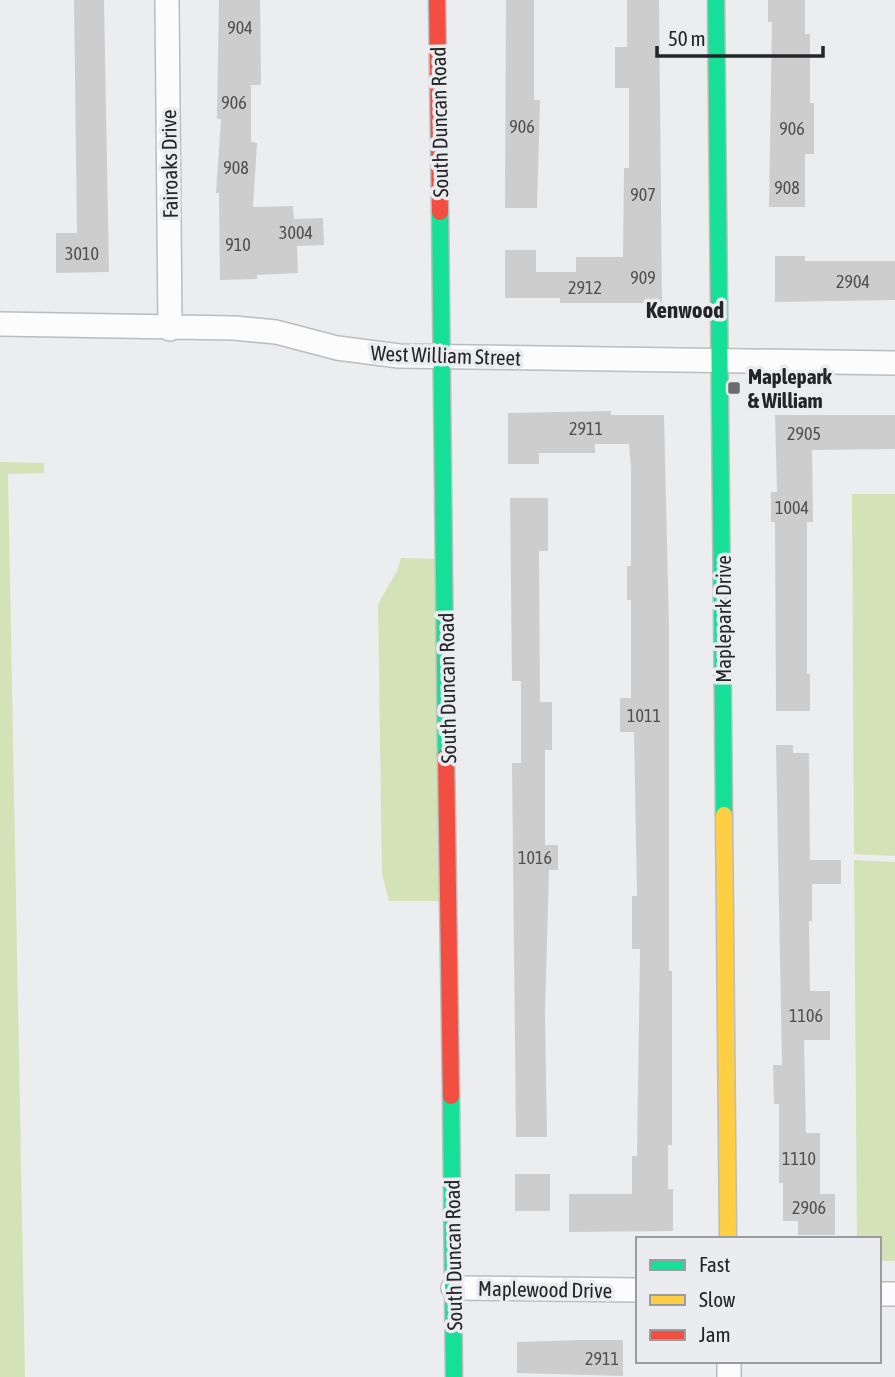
<svg xmlns="http://www.w3.org/2000/svg" width="895" height="1377" viewBox="0 0 895 1377" font-family="'Asap Condensed',sans-serif">
<style>
.green{fill:#d3e3b7}
.building{fill:#cdcdce}
.lines{fill:none;stroke-linecap:round;stroke-linejoin:round}
.street-casing{stroke:#bbbcbd;stroke-width:26}
.fast-casing{stroke:#bbbcbd;stroke-width:19}
.slow-casing{stroke:#bbbcbd;stroke-width:19}
.jam-casing{stroke:#bbbcbd;stroke-width:19}
.street{stroke:#fcfcfd;stroke-width:23}
.fast{stroke:#16e098;stroke-width:16}
.slow{stroke:#ffcf43;stroke-width:16}
.jam{stroke:#f24e42;stroke-width:16}
.poi-dot{fill:#6b6b6d;stroke:#ebecf0;stroke-width:2.5}
.labels{text-anchor:middle;dominant-baseline:central;stroke-width:7;stroke-linejoin:round;paint-order:stroke}
.number-label{font-size:18px;fill:#4f4f51}
.street-label{font-size:21px;fill:#252527;stroke:#ebecf0}
.poi-label{font-size:21px;font-weight:bold;fill:#252527;stroke:#ebecf0;text-anchor:start}
.neighbourhood-label{font-size:23px;font-weight:bold;fill:#252527;stroke:#ebecf0}
</style>
<rect width="100%" height="100%" fill="#ecedef"/>
<path class="green" d="M0,462L44,463V473L8,474L25,1377H0Z
M852,494H895V856L854,854Z
M401,558L445,559L449,901H389L382,874L378,604L397,571Z
M854,860L895,862V1261H879V1239H857Z"/>
<path class="building" d="M74,0H104L109,272L56,273V233H77Z
M219,0H260L261,85H251V142L257,143L253,207L293,206L294,219L323,218L324,245L297,246L298,273L257,275V279L220,280L219,193H216L221,119H217Z
M506,0H534V100H540L537,208H505Z
M627,0H659L662,303H560V298H505V250H536V272H576V257H623L624,168H629V88H615V47H627Z
M768,0H805V34H810V103H814V154H805V207H769L772,22H768Z
M775,256H805V261H895V300L775,302Z
M611,411V415H664L669,629V971H672V1145H668V1189H673V1231L569,1232V1194H632V1156H637L640,949H632V896H637L634,732H620V698H631V600H627V566H631V467L629,444H595V453H539V464H508V413Z
M775,415H895V449L812,450L813,522H807V674H810V711H776L775,522H771V492H777Z
M510,498H548V551H539L540,702H552V750H545V845H558V870H549L545,1013L547,1137H516L512,763H521V681H512Z
M776,745H793V753H809L810,860H841V884H812V921H809L810,991H830V1040H804L806,1133H820V1194H835V1235H798V1221H783V1183H779V1104H774L773,1065H782Z
M515,1174H550V1211H515Z
M581,1340H623V1376L517,1373V1342Z"/>
<g class="lines">
<defs>
<path id="street" d="M167,0L170,329
M0,324L234,328L276,332L337,348L399,356L895,363
M453,1288L638,1290
M879,1294H895
M729,1361V1377"/>
<path id="fast" d="M716,0L724,815
M440,212L446,756
M451,1096L454,1377"/>
<path id="slow" d="M724,815L728,1239"/>
<path id="jam" d="M437,0L440,212
M446,756L451,1096"/>
</defs>
<use href="#street" class="street-casing"/>
<use href="#fast" class="fast-casing"/>
<use href="#slow" class="slow-casing"/>
<use href="#jam" class="jam-casing"/>
<use href="#street" class="street"/>
<use href="#fast" class="fast"/>
<use href="#slow" class="slow"/>
<use href="#jam" class="jam"/>
</g>
<rect class="poi-dot" x="727" y="381" width="14" height="14" rx="3.5"/>
<g class="labels">
<g class="number-label">
<text x="240" y="27">904</text>
<text x="234" y="102">906</text>
<text x="522" y="126">906</text>
<text x="792" y="128">906</text>
<text x="236" y="167">908</text>
<text x="787" y="187">908</text>
<text x="643" y="194">907</text>
<text x="296" y="232">3004</text>
<text x="238" y="244">910</text>
<text x="82" y="253">3010</text>
<text x="643" y="277">909</text>
<text x="853" y="281">2904</text>
<text x="585" y="287">2912</text>
<text x="586" y="428">2911</text>
<text x="804" y="433">2905</text>
<text x="792" y="507">1004</text>
<text x="644" y="715">1011</text>
<text x="535" y="857">1016</text>
<text x="806" y="1015">1106</text>
<text x="799" y="1158">1110</text>
<text x="809" y="1207">2906</text>
<text x="602" y="1358">2911</text>
</g>
<g class="street-label">
<text transform="translate(439 122) rotate(-91)">South Duncan Road</text>
<text transform="translate(169 164) rotate(-91)">Fairoaks Drive</text>
<text transform="translate(446 355) rotate(2)">West William Street</text>
<text transform="translate(723 619) rotate(-90)">Maplepark Drive</text>
<text transform="translate(447 688) rotate(-91)">South Duncan Road</text>
<text transform="translate(453 1255) rotate(-91)">South Duncan Road</text>
<text transform="translate(545 1289) rotate(1)">Maplewood Drive</text>
</g>
<g class="poi-label">
<text x="748" y="376">Maplepark<tspan x="748" dy="24">&amp; William</tspan></text>
</g>
<g class="neighbourhood-label">
<text x="685" y="310">Kenwood</text>
</g>
</g>
<rect x="636" y="1237" width="245" height="126" fill="#ebecf0" stroke="#9c9ca0" stroke-width="2"/>
<rect x="650" y="1260" width="35" height="10" fill="#16e098" stroke="#9c9ca0" stroke-width="2"/>
<text x="699" y="1272" font-size="21" fill="#252527">Fast</text>
<rect x="650" y="1295" width="35" height="10" fill="#ffcf43" stroke="#9c9ca0" stroke-width="2"/>
<text x="699" y="1307" font-size="21" fill="#252527">Slow</text>
<rect x="650" y="1330" width="35" height="10" fill="#f24e42" stroke="#9c9ca0" stroke-width="2"/>
<text x="699" y="1342" font-size="21" fill="#252527">Jam</text>
<path d="M657 46v10h166v-10" fill="none" stroke="#252527" stroke-width="3.5"/>
<text x="668" y="46" font-size="21" fill="#252527" stroke="#ebecf0" stroke-width="5" paint-order="stroke">50 m</text>
</svg>
